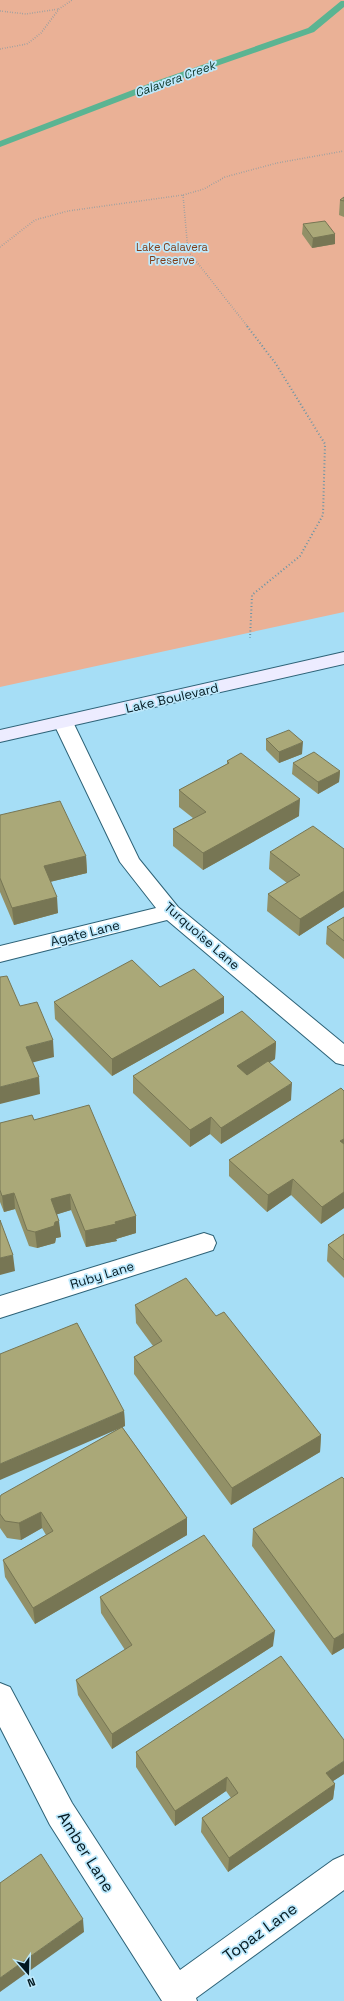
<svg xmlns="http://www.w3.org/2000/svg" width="344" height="2001" viewBox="0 0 344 2001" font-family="'Space Grotesk',sans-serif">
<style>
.green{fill:#eab196}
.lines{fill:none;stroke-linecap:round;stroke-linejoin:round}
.stream{fill:#5bb492;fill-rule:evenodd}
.minor-casing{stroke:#2d6277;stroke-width:2}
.secondary-casing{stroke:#2d6277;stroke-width:2}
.path-far1{stroke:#6994a6;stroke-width:1.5;stroke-dasharray:0.5 2;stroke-linecap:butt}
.path{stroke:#6994a6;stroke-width:2;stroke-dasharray:1 2.5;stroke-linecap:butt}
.minor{fill:#fff;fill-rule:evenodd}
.secondary{fill:#edecff;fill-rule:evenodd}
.wall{fill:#929067}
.shaded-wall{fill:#777654}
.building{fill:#aaa878;stroke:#777654}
.labels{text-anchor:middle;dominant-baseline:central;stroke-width:3.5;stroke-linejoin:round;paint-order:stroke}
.far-park-label{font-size:11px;fill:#803d18;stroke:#bde9fc}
.far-water-label{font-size:12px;font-style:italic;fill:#0b3426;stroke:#bde9fc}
.street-label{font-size:13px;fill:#031921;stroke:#bde9fc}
.near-street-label{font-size:16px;fill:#031921;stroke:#bde9fc}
</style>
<rect width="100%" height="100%" fill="#a6def6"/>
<path class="green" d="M0,0H344V612L0,687Z"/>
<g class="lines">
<path class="stream" d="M341,1H344V7L314,32L162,85L0,147V141L156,81L308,28Z"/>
<defs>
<path id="minor" d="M63,716L70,718L73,722L139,859L178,907L344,1044V1065L336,1063L167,920L0,962V946L156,908L120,862L53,722L56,718Z
M204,1233L213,1236L216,1243L213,1250L0,1318V1296Z
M0,1683L10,1687L72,1803L180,1970L333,1860L344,1855V1890L196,1998L197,2001H162L50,1825L0,1727Z"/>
<path id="secondary" d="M344,652V664L0,742V730Z"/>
</defs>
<use href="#minor" class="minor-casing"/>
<use href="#secondary" class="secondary-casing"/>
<path class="path-far1" d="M0,11L26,14L59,9
M0,49L27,44L41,33L59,9L72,0
M183,195L188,251L248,327
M0,247L35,220L68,211L183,195L204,189L225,177L277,163L344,151"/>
<path class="path" d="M247,326L276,364L325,444L323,515L300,556L252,595L250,638"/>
<use href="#minor" class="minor"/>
<use href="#secondary" class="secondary"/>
</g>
<path class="wall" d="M344,197V217L339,215L340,200Z
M303,224L335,234V244L312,248L302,234Z
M266,739L302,754L279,763L266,750Z
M227,761L299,816L203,870L173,846V829L193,818L179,807V790L227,764Z
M293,763L340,771L339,782L318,794L292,774Z
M0,815L86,856L87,873L50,882L58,913L14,925L0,892Z
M344,849V907L299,936L267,911L268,894L287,883L269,869L270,852Z
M344,917V959L326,944L327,927Z
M160,987L224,997V1013L112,1076L55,1019L54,1002Z
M276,1042L275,1059L269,1063L291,1100L221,1144L210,1134L190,1147L133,1093V1076Z
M344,1091V1208L321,1224L291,1195L267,1212L229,1176V1160Z
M34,1120L136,1216V1233L116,1239L117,1241L86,1247L71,1210L57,1214L61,1237L56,1238L55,1243L37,1248L29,1246L15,1209L4,1212L0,1202V1123Z
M344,1234V1278L327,1261L328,1245Z
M135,1305L216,1316L321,1435L320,1452L231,1505L134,1374V1357L153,1346L136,1323Z
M124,1411L125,1426L122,1427L187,1518V1535L35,1624L5,1577L3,1560L46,1535L42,1528L21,1540L7,1538L0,1528V1497L118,1429Z
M253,1529L344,1648L332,1655L252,1546Z
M100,1597L273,1646L112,1749L78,1695L76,1680L125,1650L101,1613Z
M136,1752L344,1774L333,1781L335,1784L333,1799L228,1872L201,1832L202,1818L231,1798L226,1791L175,1826L136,1767Z"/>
<path class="shaded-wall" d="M335,234V244L312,248L313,238Z
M303,742L302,754L279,763V752Z
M340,771L339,782L318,794V782Z
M300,799L299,816L203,870V853Z
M86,856L87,873L45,883L44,866Z
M344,891V907L299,936L300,919Z
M57,897L58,913L14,925L12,908Z
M224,997V1013L112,1076V1059Z
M53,1040L54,1057L27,1064L26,1047Z
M276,1042L275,1059L236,1083L237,1066Z
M39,1077L40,1094L0,1104V1087Z
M292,1083L291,1100L221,1144V1128Z
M211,1117L210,1134L190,1147V1130Z
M344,1139V1154L340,1141Z
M293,1179L291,1195L267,1212L268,1195Z
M344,1192V1208L321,1224L322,1207Z
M14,1193L15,1209L4,1212L2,1196Z
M70,1194L71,1210L52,1216L51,1199Z
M136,1216V1233L116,1239L117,1241L86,1247L85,1231Z
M59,1221L61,1237L56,1238L55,1243L37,1248L35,1232L55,1222Z
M13,1255L15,1271L0,1275V1258Z
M124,1411L125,1426L0,1480V1464Z
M321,1435L320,1452L231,1505L232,1488Z
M41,1512L42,1528L21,1540L19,1523Z
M187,1518V1535L35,1624L33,1608Z
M275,1631L273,1646L112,1749V1734Z
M344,1633V1648L332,1655L334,1639Z
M344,1761V1774L324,1787L326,1773Z
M227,1777L226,1791L175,1826V1811Z
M335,1784L333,1799L228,1872L229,1858Z
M83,1919L84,1932L0,1992V1978Z"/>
<path class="building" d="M344,197V201L340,200Z
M325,221L335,234L313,238L303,224Z
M289,730L303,742L279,752L266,739Z
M314,752L340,771L318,782L293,763Z
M241,753L300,799L203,853L173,829L206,812L179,790L229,763L227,761Z
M60,801L86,856L44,866L57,897L12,908L0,878V815Z
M313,826L344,849V891L300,919L268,894L300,875L270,852Z
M344,917V941L327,927Z
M132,960L160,987L194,969L224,997L112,1059L54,1002Z
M7,976L20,1006L37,1002L53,1040L26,1047L39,1077L0,1087V977Z
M242,1011L276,1042L237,1066L247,1075L268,1061L292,1083L221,1128L211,1117L190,1130L133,1076Z
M341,1088L344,1091V1139L340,1141L344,1144V1192L322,1207L293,1179L268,1195L229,1160Z
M89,1105L136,1216L115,1222L116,1224L85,1231L70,1194L51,1199L59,1221L55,1222L54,1226L35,1232L27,1230L14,1193L2,1196L0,1190V1123L32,1115L34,1120Z
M0,1220L13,1255L0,1258Z
M344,1234V1260L328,1245Z
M186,1278L216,1316L224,1312L321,1435L232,1488L134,1357L162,1341L135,1305Z
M77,1323L124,1411L0,1464V1354Z
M122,1427L187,1518L33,1608L3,1560L53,1531L41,1512L19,1523L5,1521L0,1514V1497L1,1495Z
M342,1477L344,1479V1633L334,1639L253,1529Z
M204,1535L275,1631L112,1734L76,1680L132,1645L100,1597Z
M281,1656L344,1740V1761L326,1773L335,1784L229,1858L202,1818L238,1793L227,1777L175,1811L136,1752Z
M41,1854L83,1919L0,1978V1883Z"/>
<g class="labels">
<g class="far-park-label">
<text x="172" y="247">Lake Calavera<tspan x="172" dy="13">Preserve</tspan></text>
</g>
<g class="far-water-label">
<text transform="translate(175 79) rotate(-20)">Calavera Creek</text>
</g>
<g class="street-label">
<text transform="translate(172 698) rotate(-13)">Lake Boulevard</text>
<text transform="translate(85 933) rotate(-14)">Agate Lane</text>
<text transform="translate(202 936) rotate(41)">Turquoise Lane</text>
<text transform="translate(102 1275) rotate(-17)">Ruby Lane</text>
</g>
<g class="near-street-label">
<text transform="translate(86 1852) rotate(58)">Amber Lane</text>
<text transform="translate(260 1932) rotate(-36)">Topaz Lane</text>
</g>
</g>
<g transform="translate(28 1973) rotate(160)" stroke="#bde9fc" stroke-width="3" paint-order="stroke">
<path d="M0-3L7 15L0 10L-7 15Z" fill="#031921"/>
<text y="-6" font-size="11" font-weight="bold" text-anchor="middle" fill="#031921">N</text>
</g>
</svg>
